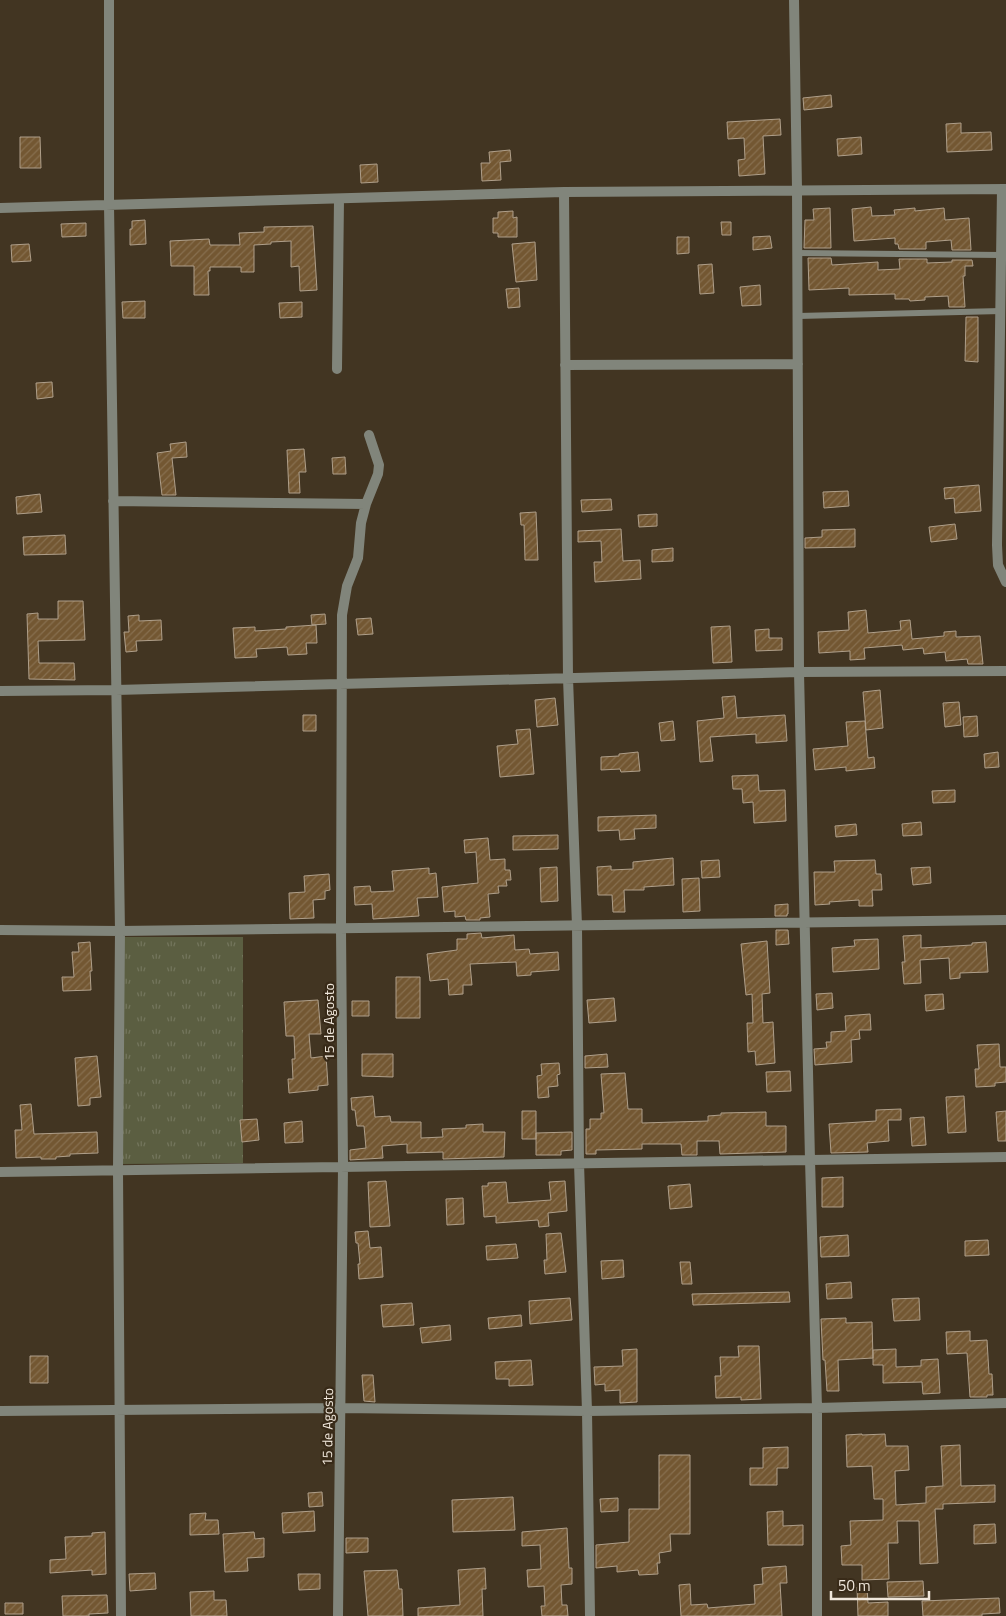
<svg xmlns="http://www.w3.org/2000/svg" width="1006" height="1616" viewBox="0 0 1006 1616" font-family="'Titillium Web',sans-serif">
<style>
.grass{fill:url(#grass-tufts)}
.building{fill:url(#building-hatch);stroke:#af9f8a}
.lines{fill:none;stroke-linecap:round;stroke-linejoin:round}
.service{stroke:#81857b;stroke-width:6}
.minor{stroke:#81857b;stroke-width:10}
.labels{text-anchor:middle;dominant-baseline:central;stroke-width:4.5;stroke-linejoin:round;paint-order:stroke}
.street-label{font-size:14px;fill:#f0e7db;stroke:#382a18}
</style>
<defs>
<pattern id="grass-tufts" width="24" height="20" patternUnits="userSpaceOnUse" patternTransform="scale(1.25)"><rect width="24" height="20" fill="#5b5e41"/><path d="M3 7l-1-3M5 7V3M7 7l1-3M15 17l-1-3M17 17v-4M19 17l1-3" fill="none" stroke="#73755c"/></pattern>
<pattern id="building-hatch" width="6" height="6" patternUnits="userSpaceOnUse" patternTransform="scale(1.25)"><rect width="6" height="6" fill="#735732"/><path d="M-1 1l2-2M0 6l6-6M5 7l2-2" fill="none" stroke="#876f4f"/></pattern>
</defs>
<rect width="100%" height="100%" fill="#423522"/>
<path class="grass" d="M123,937H243V1163L120,1164Z"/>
<path class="building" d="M831,95L832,107L804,110L803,98Z
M780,119L781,135L763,136L765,174L739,176L738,160L745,159L744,138L728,139L727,122Z
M961,123V133L991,132L992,150L947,152L946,124Z
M20,137H40L41,168H20Z
M861,137L862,154L838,156L837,139Z
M510,150L511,161L500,162L501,180L482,181L481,163H490L489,152Z
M377,164L378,182L361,183L360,165Z
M871,207L872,216L895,215L894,210L915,208V211L944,208L945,220L969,218L971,250H952L951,240L926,242V249H899L898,244H895V238L854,241L852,209Z
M830,208L831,248H804L805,220H814L813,209Z
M513,211V218L517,217V237H498V233H493V218H498V212Z
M145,220L146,244L130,245V229H132V221Z
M721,222H731V235H722Z
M86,223V236L62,237L61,224Z
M313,226L317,290L300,291L299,266L291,267V241L271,242V244L254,245V272H241V267H210V271H208L209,295H194V266H171L170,241L209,239L210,245H240L239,233L264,232V227Z
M770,236L772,248L753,250V237Z
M677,237H689V253L677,254Z
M535,242L537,280L516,282L512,244Z
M29,244L31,261L12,262L11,245Z
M808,258H831L832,265L878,262V270L900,269L899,259H927V263L952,262V260H972L973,266H965V276H963L965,307H949L948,296L925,297V300L910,301L909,299H895V294L849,295V288L809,290Z
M712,264L714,293L700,294L698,265Z
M760,285L761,305L742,306L740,287Z
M519,288L520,307L508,308L506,289Z
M145,301V318H123L122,302Z
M302,302V317L280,318L279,303Z
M966,317H978V362L965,361Z
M52,382L53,397L37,399L36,383Z
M186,442L187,457L172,458L176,495H162L157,453L171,451L170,444Z
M304,449L306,472H299L300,493H289L287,450Z
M345,457L346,474H333L332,458Z
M979,485L981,511L955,513L954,498L945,499L944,488Z
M848,491L849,506L824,508L823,492Z
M40,494L42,512L17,514L16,497Z
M611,499L612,510L582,512L581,500Z
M536,512L538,560H525L524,525H521L520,513Z
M657,514V526L639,527L638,515Z
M955,524L957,539L931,542L929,527Z
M621,529L623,561L640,560L641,579L595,582L594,562H602L601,541L578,542V531Z
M855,529V547L805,548V538L822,537V530Z
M65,535L66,554L24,555L23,537Z
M673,548V561L652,562V550Z
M58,601H83L85,640L38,641L39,663H74L75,680L29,679L27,614L38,613V619H58Z
M866,610L868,633L901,630L900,621L910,620L912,639L944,636V632L956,631V637L980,636L983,664H968L967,659L946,661L945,652L924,654L923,648L903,650L902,645L864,648L865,659L850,660V651L819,653L818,632L849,630L848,612Z
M325,614L326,624L312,625L311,615Z
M139,615V621L161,620L162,640L136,641L137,651L126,652L124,632H129L128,616Z
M371,618L373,634L358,635L356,619Z
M316,625L317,643H306L307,654L288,655L287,647L256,649L257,657L235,658L233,628L255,627V631L286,629V627Z
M730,626L732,662L713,663L711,627Z
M769,629V638H782V650L756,651L755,630Z
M880,690L883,728L866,730L863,692Z
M735,696L737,718L785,715L787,741L756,743V734L710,737L713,761L700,762L697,721L724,718L722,697Z
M555,698L558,725L537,727L535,700Z
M959,702L961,725L945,727L943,703Z
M303,715H316V731H303Z
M977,716L978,736L964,737L963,717Z
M673,721L675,740L661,741L659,723Z
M865,721L868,758L874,757L875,768L846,771V767L815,770L813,749L848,746L846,722Z
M530,729L534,774L500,777L497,746L518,744L516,730Z
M638,752L640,771L621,772L620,769L601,770V757L619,756V754Z
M998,752L999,767L985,768L984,754Z
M758,775L759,791L785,790L786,821L754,823L753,802L743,803L742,789H733L732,776Z
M955,790V802L933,803L932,791Z
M656,815V828L634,829L635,839L620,840L619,830L598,831V817Z
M921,822L922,835L903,836L902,824Z
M856,824L857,835L836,837L835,826Z
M558,835V849L513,850V836Z
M488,838L490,860L505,859V870H510L511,880H506L507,886H498L499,893L488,894L490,917L480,918V920H466L465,916L455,917V911L444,912L442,887L478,883L476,852L465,853L464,840Z
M673,858L674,885L644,887V890H624L625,912H613L612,895H598L597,867L611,866V870L633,869V862Z
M719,860L720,877L702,878L701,861Z
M875,860L876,874H881L882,890H872L873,906H859V900L829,902L830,904L815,905L814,872H835L834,861Z
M557,867L558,901L541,902L540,868Z
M930,867L931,883L913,885L911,868Z
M429,868V874L436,873L438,897L417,898L419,916L373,919L372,904L355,905L354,887L370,886L371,892L394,891L392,871Z
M329,874L330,890L325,891V899L313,900L314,918L290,919L289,893L305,892L304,876Z
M699,878L700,911L683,912L682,879Z
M788,904V914H787V916H775V905Z
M776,930H788L789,944L776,945Z
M481,933L482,938L514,935L515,950L529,949L530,954L558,952L559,970L531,972V975L517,976L516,962L470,964L472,985H463V994L449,995L448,979L430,981L427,954L457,950V939H467V934Z
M921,935V948L972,945V943L986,942L988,972L960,973V978L950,979L949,958L920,960L921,983L904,984L902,962H905L903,936Z
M878,939L879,969L833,972L832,948L855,946L854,940Z
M767,941L770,993L762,994L763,1023L773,1022L775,1063L756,1065L755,1051L748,1052L747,1023H753L752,994L746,995L741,944Z
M90,942L92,971H90L91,990L63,991L62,977H74L72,952H79L78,943Z
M396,977H420V1018H396Z
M832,993L833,1008L817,1010L816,994Z
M943,994L944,1009L926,1011L925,995Z
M614,998L616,1021L589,1023L587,1000Z
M318,1000L321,1034H309L311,1058L326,1056L328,1085L318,1086V1090L289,1093L288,1079H293L292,1059H295L294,1036H286L284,1002Z
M352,1001H369V1016H352Z
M870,1014L871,1030H859L860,1039L851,1040L852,1062L815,1065L814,1049L827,1048L826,1042H831V1032L846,1031L845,1016Z
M999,1044L1000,1067H1006V1082L995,1083V1086L976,1087L975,1069H979L977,1045Z
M362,1054H393V1077L362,1076Z
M607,1054L608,1067L585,1068V1056Z
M97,1056L101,1097L90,1098V1105L78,1106L75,1058Z
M559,1063L560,1074L557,1075L558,1086L548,1087L549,1097L538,1098L537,1076L542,1075L541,1064Z
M790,1071L791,1091L767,1092L766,1072Z
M625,1073L628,1109H642V1123L708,1121V1116L721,1115V1113L766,1112V1126H786V1152L720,1154L719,1141H697V1155H682L681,1144H642V1149L596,1150V1154H586V1129H590V1119H601V1113H604L601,1074Z
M373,1096L375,1117L390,1116L391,1122H421V1138L443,1137L442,1129L466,1128V1125L483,1124V1132H505L504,1157L443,1159V1152L407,1153V1144L382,1146L383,1158L350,1160V1150L366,1148L364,1126H357L355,1110H352L351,1098Z
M964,1096L966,1132L948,1133L946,1097Z
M31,1104L34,1134L97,1132L98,1153L70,1154V1156L56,1157V1159H41V1157L16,1158L15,1130H22L20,1105Z
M901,1109V1120H888L889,1141L867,1143L868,1152L831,1153L829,1124L876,1121V1110Z
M522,1111H536V1139V1133L572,1132V1150L561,1151V1155H536V1139H522Z
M1006,1111V1141H998L996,1112Z
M924,1117L926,1145L912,1146L910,1118Z
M257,1119L259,1140L242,1142L240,1120Z
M302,1121L303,1142L285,1143L284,1123Z
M843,1177V1207H822V1178Z
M386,1181L390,1226L370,1227L368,1182Z
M565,1181L567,1211L548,1213L549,1226L539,1227L538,1220L496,1223V1216L484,1217L482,1186H488V1183L506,1182L508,1203L551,1200L549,1182Z
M690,1184L692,1207L670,1209L668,1186Z
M463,1198L464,1224L447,1225L446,1199Z
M368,1231L370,1248L381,1247L383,1277L359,1279L358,1264H360L358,1243H356L355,1232Z
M561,1233L566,1272L545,1274L544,1260H547L546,1234Z
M848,1235L849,1256L821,1257L820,1237Z
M988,1240L989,1255L965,1256V1241Z
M516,1244L518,1258L487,1260L486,1246Z
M623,1260L624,1277L602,1279L601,1261Z
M680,1262H690L692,1284H682Z
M851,1282L852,1298L827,1299L826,1284Z
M789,1292L790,1302L693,1305L692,1294Z
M570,1298L572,1320L530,1324L529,1301Z
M919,1298L920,1320L894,1321L892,1299Z
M412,1303L414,1325L383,1327L381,1305Z
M521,1315L522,1326L489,1329L488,1318Z
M846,1318V1323L872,1322L873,1358L838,1360L839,1391H827L825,1360H823L821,1319Z
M450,1325L451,1340L422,1343L420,1328Z
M970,1331V1341L987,1340L989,1374H992L993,1395H987V1397H970L967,1353L947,1354L946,1332Z
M738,1346H759L761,1399L741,1400V1397L716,1398L715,1376H721L720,1357H739Z
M637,1349V1402L620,1403V1390L605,1391V1384L595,1385L594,1367L623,1366L622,1350Z
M896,1349V1367L921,1366V1360L938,1359L940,1393L923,1394L922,1382L883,1383V1365H873V1350Z
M30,1356H48V1383H30Z
M531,1360L533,1385L509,1386V1379H496L495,1362Z
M362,1375H373L375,1402L364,1401Z
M862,1434V1435L885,1434L886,1446H908L909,1470L895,1471L896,1505L926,1503V1487L943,1486L941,1446L960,1445L961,1486L995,1485V1502L943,1504V1509H935L938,1563L920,1564L919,1521H897L898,1543H888L889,1579L862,1580V1565H842L841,1546L851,1545L850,1521L883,1520V1499H874L872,1466L847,1467L846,1435Z
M788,1447V1468H777V1485H750V1468H763V1448Z
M659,1455H690V1534H670L671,1551L659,1553L660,1563H657L658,1574L639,1575L638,1570L617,1572V1566L596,1568V1545L629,1542V1509H659Z
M322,1492L323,1506L309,1507L308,1493Z
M513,1497L515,1530L453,1532L452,1500Z
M618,1498V1511L601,1512L600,1499Z
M314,1511L315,1531L283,1533L282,1513Z
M783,1511V1526L803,1525V1545H768L767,1512Z
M206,1513L205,1520H218L219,1534L190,1535V1514Z
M995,1524L996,1543L974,1544V1525Z
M567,1528L569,1568H572V1584L561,1585L562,1605H567L568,1616H542L541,1606H545L544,1586L528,1587L527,1570L541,1569L540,1545L522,1546V1532Z
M105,1532L106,1574L92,1575V1570L50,1573V1560L66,1559L65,1537L92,1536V1533Z
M254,1532L255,1539L264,1538V1557L247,1558L248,1571L225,1572L223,1534Z
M346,1538H368V1552L346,1553Z
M786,1566L787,1583H780L782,1616H681L679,1585L690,1584L691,1605L707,1604L708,1608L755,1604L754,1585L763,1584L762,1568Z
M485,1568L486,1589H482L483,1616H418V1608L460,1605L458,1570Z
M397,1570L399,1589H402L403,1616H368L364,1571Z
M155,1573L156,1589L130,1591L129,1574Z
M298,1574H320V1589L299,1590Z
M923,1581L924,1596L888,1597L887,1582Z
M857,1587H867L868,1603L888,1602V1616H858Z
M214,1591V1600H226L227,1616H191L190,1592Z
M107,1595L108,1613L89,1614V1616H63L62,1596Z
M999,1598L1000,1613L982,1614V1616H923L922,1601Z
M5,1603H23V1614H5Z"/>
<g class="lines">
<path class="service" d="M797,253L1001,255
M798,316L1001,311"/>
<path class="minor" d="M109,0V205L120,931L118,1170L121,1616
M794,0L797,189L799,672L810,1160L817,1408V1616
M1002,189L997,545L998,565L1006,582
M564,192L568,678L577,926L579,1163L587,1411L590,1616
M0,208L564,192L1006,189
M565,365L798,364
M337,369L339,200
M113,501L366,504
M0,691L116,690L799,672L1006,671
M0,930L120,931L1006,920
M0,1172L1006,1157
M0,1411L341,1408L587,1411L817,1408L1006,1403
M338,1616L343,1167L341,929L342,615L347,586L358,558L361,523L366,504L378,474L379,465L369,435"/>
</g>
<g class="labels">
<g class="street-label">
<text transform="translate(328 1022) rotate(-90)">15 de Agosto</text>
<text transform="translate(327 1427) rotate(-89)">15 de Agosto</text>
</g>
</g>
<path d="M831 1591v8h98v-8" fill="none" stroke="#f0e7db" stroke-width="2.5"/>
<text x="838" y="1591" font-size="15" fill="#f0e7db" stroke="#382a18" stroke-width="4" paint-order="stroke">50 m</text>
</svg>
